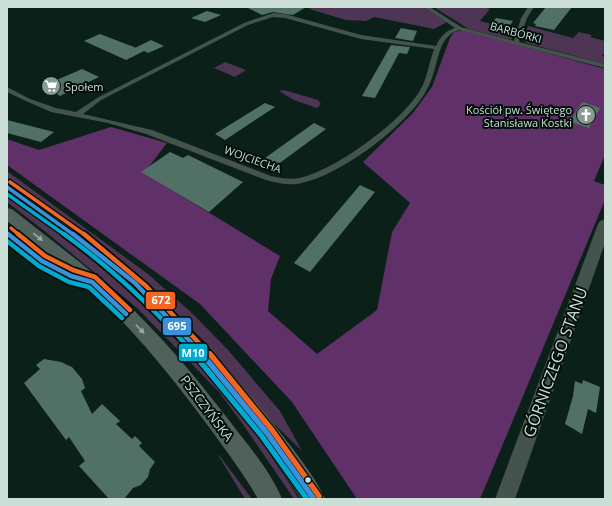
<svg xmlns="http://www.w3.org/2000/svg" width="612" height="506" viewBox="0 0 612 506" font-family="'Open Sans',sans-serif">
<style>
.green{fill:#4e3554}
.forest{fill:#603068}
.building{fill:#527166}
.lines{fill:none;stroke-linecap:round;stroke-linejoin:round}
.street{fill:#45534d;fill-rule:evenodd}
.secondary{fill:#45534d;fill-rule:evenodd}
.primary{fill:#4f615a;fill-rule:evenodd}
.bus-1-far2-casing{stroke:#020e09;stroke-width:6}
.bus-1-far1-casing{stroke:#020e09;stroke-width:8}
.bus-1-casing{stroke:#020e09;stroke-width:8}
.bus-2-far2-casing{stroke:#020e09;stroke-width:6}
.bus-2-far1-casing{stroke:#020e09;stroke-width:8}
.bus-2-casing{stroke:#020e09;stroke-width:8}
.bus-3-far2-casing{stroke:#020e09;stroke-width:6}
.bus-3-far1-casing{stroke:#020e09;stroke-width:8}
.bus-3-casing{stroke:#020e09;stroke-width:8}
.bus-1-far2{stroke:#3a90db;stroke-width:3.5}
.bus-1-far1{stroke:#3a90db;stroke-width:4.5}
.bus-1{stroke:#3a90db;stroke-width:5.5}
.bus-2-far2{stroke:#00a9ce;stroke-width:3.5}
.bus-2-far1{stroke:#00a9ce;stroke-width:4.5}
.bus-2{stroke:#00a9ce;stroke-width:5.5}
.bus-3-far2{stroke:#f26522;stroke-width:3.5}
.bus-3-far1{stroke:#f26522;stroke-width:4.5}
.bus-3{stroke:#f26522;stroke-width:5.5}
.oneway{fill:#99ada4}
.bus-dot{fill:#cbdfd6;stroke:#020e09;stroke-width:1.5}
.labels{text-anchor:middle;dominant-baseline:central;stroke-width:4;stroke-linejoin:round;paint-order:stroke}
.far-street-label{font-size:11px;fill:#cbdfd6;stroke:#020e09}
.far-poi-label{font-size:11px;fill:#cbdfd6;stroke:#020e09;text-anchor:start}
.street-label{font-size:13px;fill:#cbdfd6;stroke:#020e09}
.near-street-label{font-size:16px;fill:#cbdfd6;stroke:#020e09}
.line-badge{stroke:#020e09;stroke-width:1.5}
.badge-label{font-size:11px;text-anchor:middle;font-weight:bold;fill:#fff}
</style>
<rect width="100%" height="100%" fill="#0b2019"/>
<path class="green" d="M314,7H424L447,22L434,29L374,17L366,21L346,20L309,9Z
M443,7H483L490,9L480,21L515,30L511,40L469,29L435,8Z
M528,26L573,38L579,32L592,35L590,37L605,41V52L602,56L605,57V64L526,43L523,40Z
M225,62L246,70L235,77L214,68Z
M284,90L318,100L321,104L317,108L294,100L279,91Z
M7,171L148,274L193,314L228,350L280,411L302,451L269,419L205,342L158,295L93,240L7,177Z
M7,192C53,227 100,261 141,301C201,359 255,428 299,499H294L242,423L219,392L137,308L47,233L7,202Z
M218,455H219L252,499H245Z"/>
<path class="forest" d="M463,30L605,69V155L594,181L605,185V200L480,499H357L292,402L200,304L7,165V139L39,150L111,127L167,143L144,173L280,256L271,279L268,311L317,354L377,310L392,232L410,203L363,162L413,113L432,87L450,38L454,32Z"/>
<path class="building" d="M246,7H306L293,15L273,12L262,15Z
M546,7H572L554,30L535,26L536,24L533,23Z
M207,11L221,15L205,22L191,18Z
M496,18L513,21L507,29L490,26Z
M401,28L417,31L413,41L395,38Z
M100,34L139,49L135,48L151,40L164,46L148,53L144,51L126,60L84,41Z
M391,45L410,47L407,54L399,53L375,98L362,96Z
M82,69L99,77L60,96L43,86Z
M583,102L600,108L589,128L571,122L577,109Z
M265,103L275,107L225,140L215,134Z
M7,120L54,132L41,142L7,133Z
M314,123L326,129L277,165L265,158Z
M170,152L183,158L188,155L243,182L209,212L141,172Z
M360,185L375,192L310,272L294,263Z
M44,359L61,362L72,367L82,379L85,388L81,391L92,414L102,404L120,421L116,424L132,439L135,436L142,443L139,446L155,462L150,469L148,477L141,485L133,488L124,499H109L79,466L85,461L69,437L66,440L24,383L40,369L36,365Z
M583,380L600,387L596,413L588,409L582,434L565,424L573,396L575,381L582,384Z"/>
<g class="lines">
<path class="street" d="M424,7H430L461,27L514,41L521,18L528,7H534L527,18L519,42L605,64V68L459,30C451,32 447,37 442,45C436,60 434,79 425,93C405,127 336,179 296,184C286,185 276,183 266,180L146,134L108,123L51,112L26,101L7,92V87L30,99L56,108L76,112L97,98L244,23L273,13L285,14L361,35L436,46C440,37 445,31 455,28ZM273,17L285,18L361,39L434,49C429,63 427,80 419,92C400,123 334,171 299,178C290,180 280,178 271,176L152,130L83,114L101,100L248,25Z
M7,229L46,258L47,261L46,264H38L7,238Z"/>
<path class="secondary" d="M605,219V243L515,499H495L598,224L600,221Z"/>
<path class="primary" d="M7,183L12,184C53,212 96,240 134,273C153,289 171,308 188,326C217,357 245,389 272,422C288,443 315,475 325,499H301C263,441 221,388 175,336C158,318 141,299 122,282C87,249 46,222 7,193Z
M7,208L12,209C48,238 86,265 120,297C160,334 195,376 228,419C247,444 270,470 282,499H258C242,471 222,445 203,419C167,371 129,324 84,284C73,288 47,271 37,265L34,261L37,257L42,255L58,262L7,221Z"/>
<defs>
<path id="bus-1-far2" d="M7,187L74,235
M7,233L9,235"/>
<path id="bus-1-far1" d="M8,234L42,261L71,276L92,282L126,314
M73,234L135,283L203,355"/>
<path id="bus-1" d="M202,354L267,433L314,499"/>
<path id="bus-2-far2" d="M7,194L65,235"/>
<path id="bus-2-far1" d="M64,234C114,270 155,309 195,355
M7,241L39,266L69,282L89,287L122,318"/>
<path id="bus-2" d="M194,354L261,435L307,499"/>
<path id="bus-3-far2" d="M10,182L85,235
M11,228L19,235"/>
<path id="bus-3-far1" d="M18,234L45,256L73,270L95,277L130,310
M84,234L146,286L210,355"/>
<path id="bus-3" d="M210,354L272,430L319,496"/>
</defs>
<use href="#bus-1-far2" class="bus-1-far2-casing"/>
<use href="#bus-1-far1" class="bus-1-far1-casing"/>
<use href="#bus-1" class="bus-1-casing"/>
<use href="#bus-2-far2" class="bus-2-far2-casing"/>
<use href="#bus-2-far1" class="bus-2-far1-casing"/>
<use href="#bus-2" class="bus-2-casing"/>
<use href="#bus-3-far2" class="bus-3-far2-casing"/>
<use href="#bus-3-far1" class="bus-3-far1-casing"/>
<use href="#bus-3" class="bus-3-casing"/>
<use href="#bus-1-far2" class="bus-1-far2"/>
<use href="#bus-1-far1" class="bus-1-far1"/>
<use href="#bus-1" class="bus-1"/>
<use href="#bus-2-far2" class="bus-2-far2"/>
<use href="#bus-2-far1" class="bus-2-far1"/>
<use href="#bus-2" class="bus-2"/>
<use href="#bus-3-far2" class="bus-3-far2"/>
<use href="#bus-3-far1" class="bus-3-far1"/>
<use href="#bus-3" class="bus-3"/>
</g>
<defs><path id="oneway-solid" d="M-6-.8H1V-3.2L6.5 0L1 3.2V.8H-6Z"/></defs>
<g class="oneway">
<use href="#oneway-solid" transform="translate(38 237) rotate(39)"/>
<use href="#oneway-solid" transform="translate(140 329) rotate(46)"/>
</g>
<defs>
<symbol id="supermarket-disc" viewBox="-11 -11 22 22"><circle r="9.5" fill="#889c94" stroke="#020e09"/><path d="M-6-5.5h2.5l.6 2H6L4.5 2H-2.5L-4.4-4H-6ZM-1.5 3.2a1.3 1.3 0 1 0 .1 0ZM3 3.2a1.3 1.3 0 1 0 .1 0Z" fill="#fff"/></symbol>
<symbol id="church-disc" viewBox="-11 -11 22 22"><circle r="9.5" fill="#889c94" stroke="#020e09"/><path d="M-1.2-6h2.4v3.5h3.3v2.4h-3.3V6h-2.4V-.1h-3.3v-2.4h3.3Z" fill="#fff"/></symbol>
</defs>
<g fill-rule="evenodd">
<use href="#supermarket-disc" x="40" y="75" width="22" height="22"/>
<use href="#church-disc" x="575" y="104" width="22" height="22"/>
</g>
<circle class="bus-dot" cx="308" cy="480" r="3.5"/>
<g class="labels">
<g class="far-street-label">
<text transform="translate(516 32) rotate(15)">BARBÓRKI</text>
<text transform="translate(253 159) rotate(20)">WOJCIECHA</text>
</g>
<g class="far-poi-label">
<text x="65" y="86">Społem</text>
<text x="572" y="109" text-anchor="end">Kościół pw. Świętego<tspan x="572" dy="13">Stanisława Kostki</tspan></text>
</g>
<g class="street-label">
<text transform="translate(207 408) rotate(53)">PSZCZYŃSKA</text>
</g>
<g class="near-street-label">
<text transform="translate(555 362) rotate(-70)">GÓRNICZEGO STANU</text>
</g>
</g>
<g class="line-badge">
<rect x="145" y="291" width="31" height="19" rx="4" fill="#f26522"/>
<rect x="162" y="317" width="30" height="19" rx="4" fill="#3a90db"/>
<rect x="178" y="343" width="30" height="19" rx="4" fill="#00a9ce"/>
</g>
<g class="badge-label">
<text x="161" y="304">672</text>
<text x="177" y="330">695</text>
<text x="193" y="357">M10</text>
</g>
<rect width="612" height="506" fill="none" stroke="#cbdfd6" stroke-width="16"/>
</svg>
